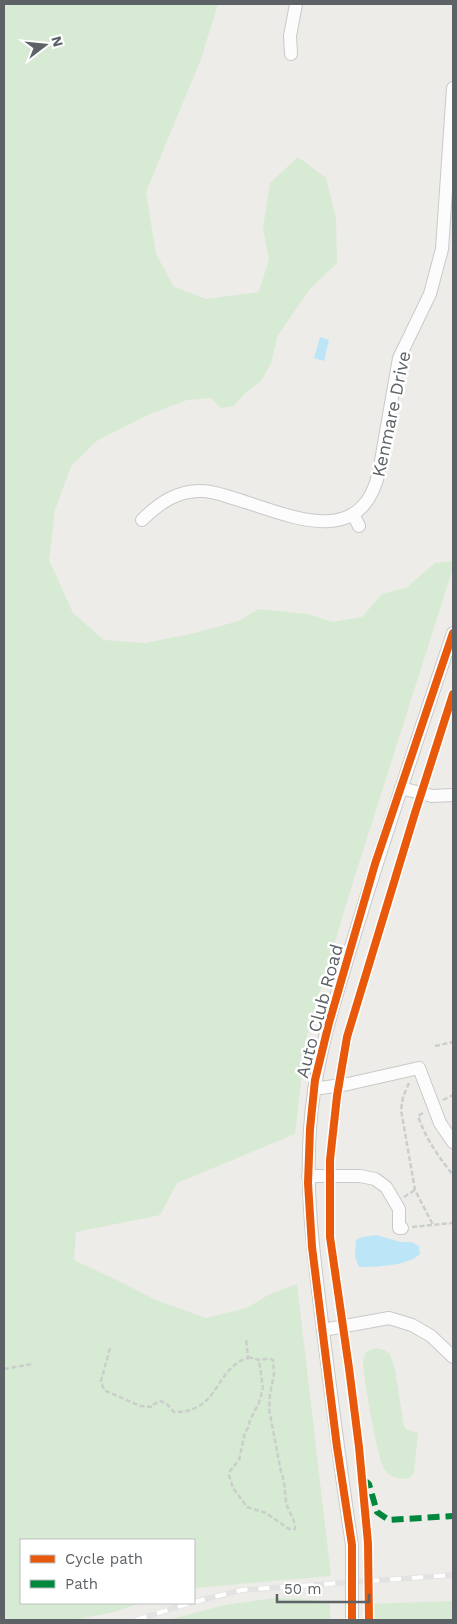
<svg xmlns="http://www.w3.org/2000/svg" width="457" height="1624" viewBox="0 0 457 1624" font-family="'Work Sans',sans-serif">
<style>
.green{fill:#d7ead3}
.water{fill:#bce6f8}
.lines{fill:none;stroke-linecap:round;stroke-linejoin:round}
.minor-casing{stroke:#c9c9c9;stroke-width:14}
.path{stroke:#cacfcb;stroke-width:2.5;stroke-dasharray:5 2.5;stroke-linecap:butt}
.minor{stroke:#fcfcfc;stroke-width:12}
.rail-casing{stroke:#e3e3e3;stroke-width:5.5}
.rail{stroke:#fff;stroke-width:4;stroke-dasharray:11;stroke-linecap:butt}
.minor-bridge-casing{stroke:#c9c9c9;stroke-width:14;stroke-linecap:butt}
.minor-bridge{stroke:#fcfcfc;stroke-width:12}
.quiet{stroke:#00873e;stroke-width:6;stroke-dasharray:12 6;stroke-linecap:butt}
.cycleway-casing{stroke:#fff;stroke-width:11}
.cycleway{stroke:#e8590c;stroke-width:8}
.labels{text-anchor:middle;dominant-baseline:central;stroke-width:5;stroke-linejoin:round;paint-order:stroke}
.street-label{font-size:18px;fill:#5d6267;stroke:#fff}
</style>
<rect width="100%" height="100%" fill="#eeece8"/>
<path class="green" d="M4,4H218L201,59L146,192L156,254L174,287L206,299L259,292L269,259L263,228L270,183L298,157L326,178L336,218L337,263L310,289L278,335L271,363L261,381L244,394L234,406L221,408L211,398L187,400L150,414L98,440L71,466L55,510L49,560L73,613L104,640L145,643L195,633L239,621L258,609L307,614L333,622L362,617L382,594L406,588L435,563L453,561V568L348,898L306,1039L295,1134L177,1183L160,1215L76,1232L74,1260L121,1282L156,1300L206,1318L247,1308L268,1295L297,1284L331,1576L194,1588V1540H21V1603H141L114,1612L73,1620H4Z
M376,1348L384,1350L390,1354L395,1370L404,1427L408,1430L418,1433L414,1473L409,1478C401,1480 391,1478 385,1470C378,1462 362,1371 363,1359C364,1358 366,1352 366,1352Z
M275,1598L302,1599L330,1602V1620H168L225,1605Z
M453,1601V1620H364L366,1604Z"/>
<path class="water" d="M320,337L329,340L324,361L314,358Z
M376,1235L401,1242H411L419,1246L420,1254C408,1266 376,1267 359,1267L355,1257L356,1240L362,1237Z"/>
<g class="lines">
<defs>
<path id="minor" d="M291,54L290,36L296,4
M353,514L359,526
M142,520C159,503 178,490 202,491C214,491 225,496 236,499C289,515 361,551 379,472L399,358L430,294L442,249L453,88
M401,788L432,796L453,795
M314,1089L348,1084L419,1068L440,1123L453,1142
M308,1176H360L375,1179L386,1187L399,1209V1228H402
M323,1330L389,1318L412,1325L431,1336L453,1357
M352,1545C341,1474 332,1402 323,1331C315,1264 305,1197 310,1129C314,1063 335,1000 354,937C385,835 419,734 453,633"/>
</defs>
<use href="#minor" class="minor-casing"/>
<path class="path" d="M435,1046L453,1042
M409,1083L403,1097L401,1110L415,1190L433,1225
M443,1100L453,1095
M423,1113L418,1116C426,1139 438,1156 453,1175
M404,1197L415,1190
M412,1227L453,1223
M110,1348L101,1381L104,1390L140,1406L152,1407L154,1404L160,1401L166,1403L174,1412C220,1413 214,1368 248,1358L246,1338
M248,1358C253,1357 254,1359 259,1360C264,1360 267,1357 273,1360L274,1374L270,1394L269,1409L281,1472C286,1483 284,1494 287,1505C289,1513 296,1521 295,1529H289L266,1513L247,1507L233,1488L229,1475L230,1471L239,1460L245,1432L248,1428L250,1420L259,1403L263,1388L259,1360
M4,1369L32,1364"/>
<use href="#minor" class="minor"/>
<defs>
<path id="rail" d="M194,1602L242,1590L453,1575
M136,1620L190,1603"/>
</defs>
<use href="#rail" class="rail-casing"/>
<use href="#rail" class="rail"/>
<defs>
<path id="minor-bridge" d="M352,1545V1618"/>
</defs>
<use href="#minor-bridge" class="minor-bridge-casing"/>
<use href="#minor-bridge" class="minor-bridge"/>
<path class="quiet" d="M363,1479L369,1484L377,1512L389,1520L453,1516"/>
<defs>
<path id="cycleway" d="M352,1620V1545L337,1447L312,1247L308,1183L310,1129L315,1080L329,1023L375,864L453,633
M369,1620L368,1543L359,1447L349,1368L330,1237V1160L337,1096L347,1037L415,813L453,694"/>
</defs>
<use href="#cycleway" class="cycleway-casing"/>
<use href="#cycleway" class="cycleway"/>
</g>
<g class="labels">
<g class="street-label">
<text transform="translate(391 414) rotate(-78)">Kenmare Drive</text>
<text transform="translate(319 1011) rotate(-75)">Auto Club Road</text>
</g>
</g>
<rect width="457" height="1624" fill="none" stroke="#5d6267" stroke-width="10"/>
<rect x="20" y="1539" width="175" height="65" fill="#ffffff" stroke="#bec0c2"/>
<rect x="30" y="1555" width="25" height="8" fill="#e8590c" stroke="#bec0c2"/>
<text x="65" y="1564" font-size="15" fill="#5d6267">Cycle path</text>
<rect x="30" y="1580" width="25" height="8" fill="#00873e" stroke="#bec0c2"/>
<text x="65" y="1589" font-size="15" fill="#5d6267">Path</text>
<g transform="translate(45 45) rotate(74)" stroke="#ffffff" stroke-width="4" paint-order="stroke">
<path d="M0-4L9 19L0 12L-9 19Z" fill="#5d6267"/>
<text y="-8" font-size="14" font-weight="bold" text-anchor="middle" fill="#5d6267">N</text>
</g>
<path d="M277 1594v8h92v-8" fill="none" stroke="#5d6267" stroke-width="2.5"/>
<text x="284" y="1594" font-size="15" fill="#5d6267" stroke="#ffffff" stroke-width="4" paint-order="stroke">50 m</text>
</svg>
